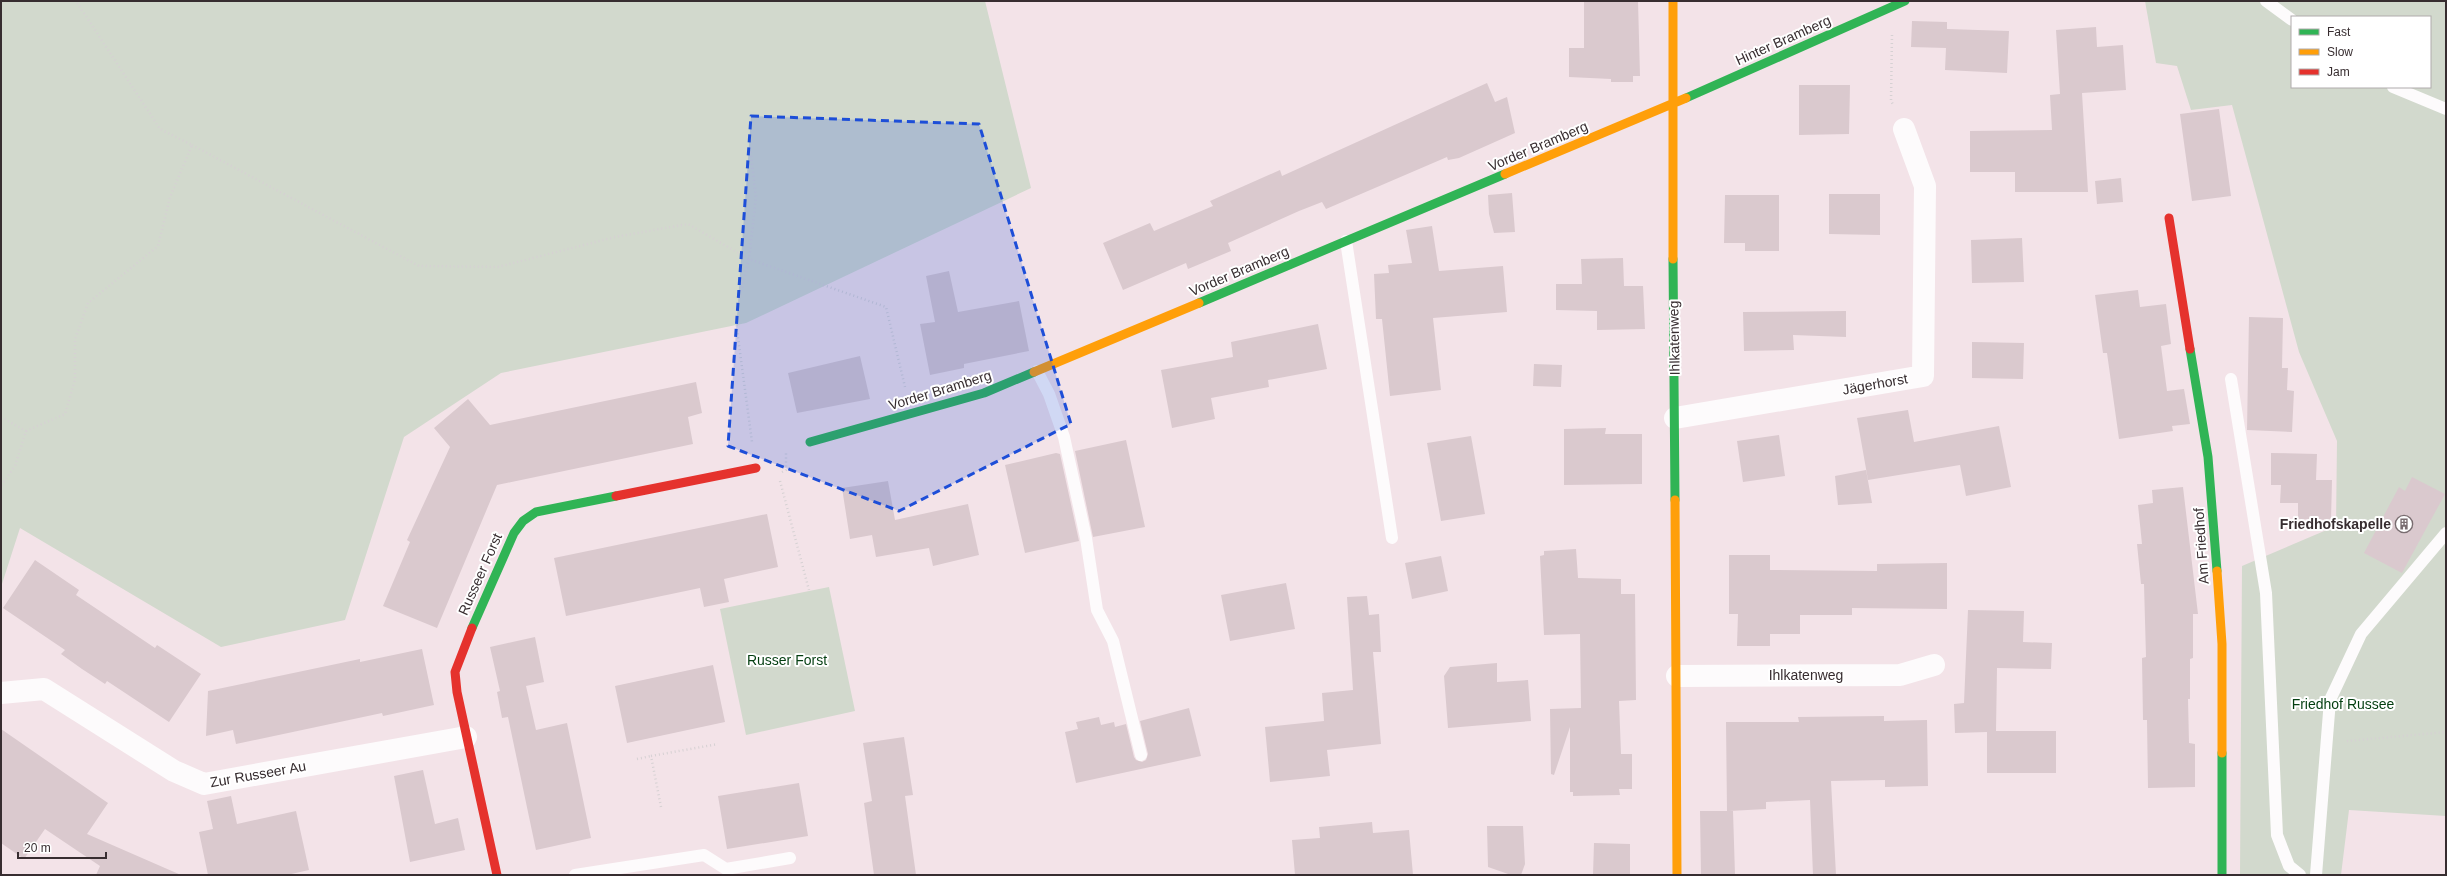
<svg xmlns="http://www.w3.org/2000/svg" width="2447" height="876" viewBox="0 0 2447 876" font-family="Helvetica,sans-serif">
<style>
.green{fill:#d2d9cd;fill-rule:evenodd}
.building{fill:#dac9ce}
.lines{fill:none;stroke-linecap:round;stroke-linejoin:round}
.path{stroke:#d6d1d3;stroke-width:2.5;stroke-dasharray:1 3;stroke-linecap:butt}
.lane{stroke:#fdfbfc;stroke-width:12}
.street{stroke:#fdfbfc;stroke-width:22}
.fast{stroke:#30b455;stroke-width:9}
.slow{stroke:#ff9f0a;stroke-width:9}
.jam{stroke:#e5322d;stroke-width:9}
.marked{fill:#1d4ed8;fill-opacity:0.2;stroke:#1d4ed8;stroke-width:3;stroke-dasharray:8 5;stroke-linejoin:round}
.labels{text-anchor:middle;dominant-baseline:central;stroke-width:4;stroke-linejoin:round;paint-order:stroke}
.street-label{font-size:14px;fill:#372d30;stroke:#fff}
.poi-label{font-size:14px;font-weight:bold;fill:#372d30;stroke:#fff;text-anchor:end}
.park-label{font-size:14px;fill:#033e10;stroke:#fff}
</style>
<rect width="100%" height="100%" fill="#f3e3e8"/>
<path class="green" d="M1,1H985L1031,188L746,323L501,373L404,437L345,620L221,647L20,528L1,587Z
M2145,1H2446V816L2349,810L2341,875H2240L2242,566L2336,526L2337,441L2299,352L2232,105L2191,110L2177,66L2156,63ZM2292,17H2430V87H2292Z
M829,587L855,711L746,735L720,609Z"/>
<path class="building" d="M1584,1H1638L1640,76H1633V82H1611V79L1569,77V48H1584Z
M1912,21L1947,22V29L2009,31L2007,73L1945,70L1946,48L1911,47Z
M2096,27L2097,47L2123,45L2126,90L2082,93L2088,192H2015V172H1970V131L2052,130L2050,95L2060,94L2056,30Z
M1487,83L1495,102L1507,97L1515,133L1459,158L1448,160L1447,157L1326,209L1322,202L1299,211L1228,243L1231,251L1188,269L1186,263L1123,290L1103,243L1150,223L1154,231L1213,206L1210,201L1280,170L1282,176Z
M1799,85H1850L1849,134L1799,135Z
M2219,109L2231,196L2192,201L2180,114Z
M2121,178L2123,202L2097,204L2095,181Z
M1512,193L1515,232L1494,233L1489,214L1488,195Z
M1829,194H1880V235L1829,234Z
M1725,195H1779V251H1745V243H1724Z
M1432,226L1439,271L1503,266L1507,312L1433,318L1441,390L1390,396L1382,319H1376L1374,274L1389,273L1388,265L1412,263L1406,230Z
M2022,238L2024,282L1972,283L1971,240Z
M1623,258L1624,286H1643L1645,329L1597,330V311L1556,310V284H1582L1581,259Z
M949,271L958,312L1019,301L1029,351L964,364V368L930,375L920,324L935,322L926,276Z
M2138,290L2140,307L2166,304L2171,344L2161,346L2167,391L2184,389L2190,424L2172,426L2173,431L2119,439L2107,353H2103L2095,295Z
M1846,311V337L1793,335L1794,350L1744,351L1743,312Z
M2249,317L2283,318L2282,368H2288L2287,390L2294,391L2292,432L2247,430Z
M1318,324L1327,369L1268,380L1269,387L1211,398L1215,419L1172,428L1161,370L1233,357L1231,342Z
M1972,342L2024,343L2023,379L1972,378Z
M860,356L870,399L797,413L788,373Z
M1534,364L1562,365L1561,387L1533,386Z
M696,382L702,413L688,417L693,444L497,485L437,628L383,606L410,542L407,540L450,447L434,428L468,399L490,425Z
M1908,410L1914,442L1999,426L2011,487L1966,496L1960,465L1868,480L1857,418Z
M1606,428L1605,434H1642V484L1564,485V429Z
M1779,435L1785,476L1743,482L1737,441Z
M1471,436L1485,514L1441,521L1427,443Z
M1126,440L1145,527L1093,537L1075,451Z
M1056,453L1060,454L1079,541L1025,553L1005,465Z
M2271,453L2317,454L2316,480H2332L2331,520L2298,519V503H2280L2281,485H2271Z
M1866,470L1872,503L1838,505L1835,476Z
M2412,477L2445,494L2402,573L2364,553L2399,487L2405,491Z
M888,481L895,520L968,504L979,555L933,566L929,548L876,557L872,535L850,539L842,488Z
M2183,487L2198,614H2193V658L2190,659V699H2188L2189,743L2195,744V787L2148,788L2147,720H2143L2142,658L2146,657L2144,584H2141L2137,544H2142L2138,505L2153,503L2152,490Z
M767,514L778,567L724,579L729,602L704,607L700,588L566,616L554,558Z
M1576,549L1578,578L1621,579V594H1635L1636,700L1619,701L1621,754H1632V789H1619L1620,795L1573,796V792H1570V727L1554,775L1551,774L1550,709L1581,708L1580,634L1544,635L1540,556L1544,555V551Z
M1729,555H1770V570L1877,571V564L1947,563V609L1852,608V615H1800V634H1770V646H1737L1738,614H1729Z
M1441,556L1448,591L1412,599L1405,563Z
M35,560L79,590L76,595L155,648L157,645L201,674L169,722L107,681L105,684L82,669L61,654L65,650L3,608Z
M1286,583L1295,629L1230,641L1221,595Z
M1367,596L1369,615L1379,614L1381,652H1373L1381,744L1327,750L1330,776L1270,782L1265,727L1324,721L1322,693L1353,690L1347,597Z
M1968,610L2024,611L2023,642L2052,643L2051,669L1997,668L1996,731H1993H2056V773H1987V732L1955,733L1954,704L1964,703Z
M535,637L544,682L526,686L536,730L567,723L591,838L536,850L508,717L502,718L497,692L500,691L490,647Z
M422,649L434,705L383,716L382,713L236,744L233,730L206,736L208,691L360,659V662Z
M1497,663V682L1528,680L1531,721L1448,728L1444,676L1450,667Z
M713,665L725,722L627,743L615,686Z
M1189,708L1201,756L1076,783L1065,732L1078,729L1076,722L1099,717L1101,725L1114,722L1115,727L1126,724L1134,757L1136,760L1142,762L1146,760L1148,754L1140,721Z
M1884,716V721L1927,720L1928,786L1885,787V780L1831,781L1836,875H1813L1810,800L1766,802V809L1729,811H1733L1735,875H1701L1700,811H1727L1726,722H1799L1798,717Z
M1,729L108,803L87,834L181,875H96L100,866L45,829L24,859L1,843Z
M904,737L913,795L905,796L916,875H874L864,803L872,801L863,743Z
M423,770L435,824L458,818L465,850L410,862L394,776Z
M799,783L808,836L727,849L718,796Z
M231,796L237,824L296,811L309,870L287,875H208L199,832L213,829L207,801Z
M1372,822L1373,833L1409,830L1413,875H1295L1292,840L1320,838L1319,827Z
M1487,826H1523L1525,864L1521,875H1511L1488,867Z
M1594,843L1630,844V875H1593Z"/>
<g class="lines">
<path class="path" d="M1892,35L1891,101L1894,106
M192,145L419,266L498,267L615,237L688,224L749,259L886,307L905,387
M750,148L756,197L749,259L735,315L752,442
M1,417L26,431L15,466L1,486
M26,431L65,414L75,380V339L88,303L158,246L170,197L192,145L160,129L76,1
M782,472L786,470V453
M780,481L809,590
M2347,741L2446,732
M637,759L651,756
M661,807L651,756L718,744"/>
<path class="lane" d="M2266,1L2292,20
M2393,87L2446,109
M1346,241L1392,538
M1037,371L1049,394L1064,437L1086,538L1097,610L1113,641L1141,755
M2231,379L2266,593L2277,835L2289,866L2300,875
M575,875L704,855L726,869L790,858
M2316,875L2330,700L2361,634L2446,533"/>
<path class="street" d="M1675,418L1923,376L1925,186L1904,129
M1677,676L1900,675L1934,665
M1,693L44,689L174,771L204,784L466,737"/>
<path class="fast" d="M1686,98L1905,1
M1673,259L1675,500
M1199,303L1505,174
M2190,349L2208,457L2217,571
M810,442L984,393L1034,372
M472,628L514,533L523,521L536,512L616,496
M2222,753V875"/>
<path class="slow" d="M1673,1V259
M1505,174L1686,98
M1034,372L1199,303
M1675,500L1677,875
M2217,571L2222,644V753"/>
<path class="jam" d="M2169,218L2190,349
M616,496L756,468
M472,628L455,672L457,692L497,875"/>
</g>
<path class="marked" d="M751,116L979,124L1071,424L899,511L728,446Z"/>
<defs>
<symbol id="building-ring" viewBox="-11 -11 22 22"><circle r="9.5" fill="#fff" stroke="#796d70" stroke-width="1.5"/><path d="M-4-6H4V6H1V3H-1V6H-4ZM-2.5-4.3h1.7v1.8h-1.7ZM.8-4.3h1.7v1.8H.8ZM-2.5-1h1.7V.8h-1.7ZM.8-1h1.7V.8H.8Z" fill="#796d70"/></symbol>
</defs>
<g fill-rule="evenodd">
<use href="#building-ring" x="2394" y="514" width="20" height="20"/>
</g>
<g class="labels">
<g class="street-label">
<text transform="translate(1783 40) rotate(-24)">Hinter Bramberg</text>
<text transform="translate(1538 146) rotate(-23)">Vorder Bramberg</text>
<text transform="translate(1239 271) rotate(-23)">Vorder Bramberg</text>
<text transform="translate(1674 338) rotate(-91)">Ihlkatenweg</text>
<text transform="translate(1875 384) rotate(-10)">Jägerhorst</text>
<text transform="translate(940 390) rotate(-17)">Vorder Bramberg</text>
<text transform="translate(2201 546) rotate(-94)">Am Friedhof</text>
<text transform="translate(480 574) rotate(-66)">Russeer Forst</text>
<text x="1806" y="675">Ihlkatenweg</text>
<text transform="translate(258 774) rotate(-10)">Zur Russeer Au</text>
</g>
<g class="poi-label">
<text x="2391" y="524">Friedhofskapelle</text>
</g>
<g class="park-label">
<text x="787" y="660">Russer Forst</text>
<text x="2343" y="704">Friedhof Russee</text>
</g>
</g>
<rect width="2447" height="876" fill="none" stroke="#372d30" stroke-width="4"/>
<rect x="2291" y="16" width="140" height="72" fill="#ffffff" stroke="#afabac"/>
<rect x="2299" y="29" width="20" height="6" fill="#30b455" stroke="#afabac"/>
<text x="2327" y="36" font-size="12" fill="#372d30">Fast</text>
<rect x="2299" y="49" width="20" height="6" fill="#ff9f0a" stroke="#afabac"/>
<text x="2327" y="56" font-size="12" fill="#372d30">Slow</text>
<rect x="2299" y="69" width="20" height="6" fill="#e5322d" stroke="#afabac"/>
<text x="2327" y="76" font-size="12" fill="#372d30">Jam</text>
<path d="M18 852v6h88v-6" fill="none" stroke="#372d30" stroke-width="2"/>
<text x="24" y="852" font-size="12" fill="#372d30" stroke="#ffffff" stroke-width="3" paint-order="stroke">20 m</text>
</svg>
